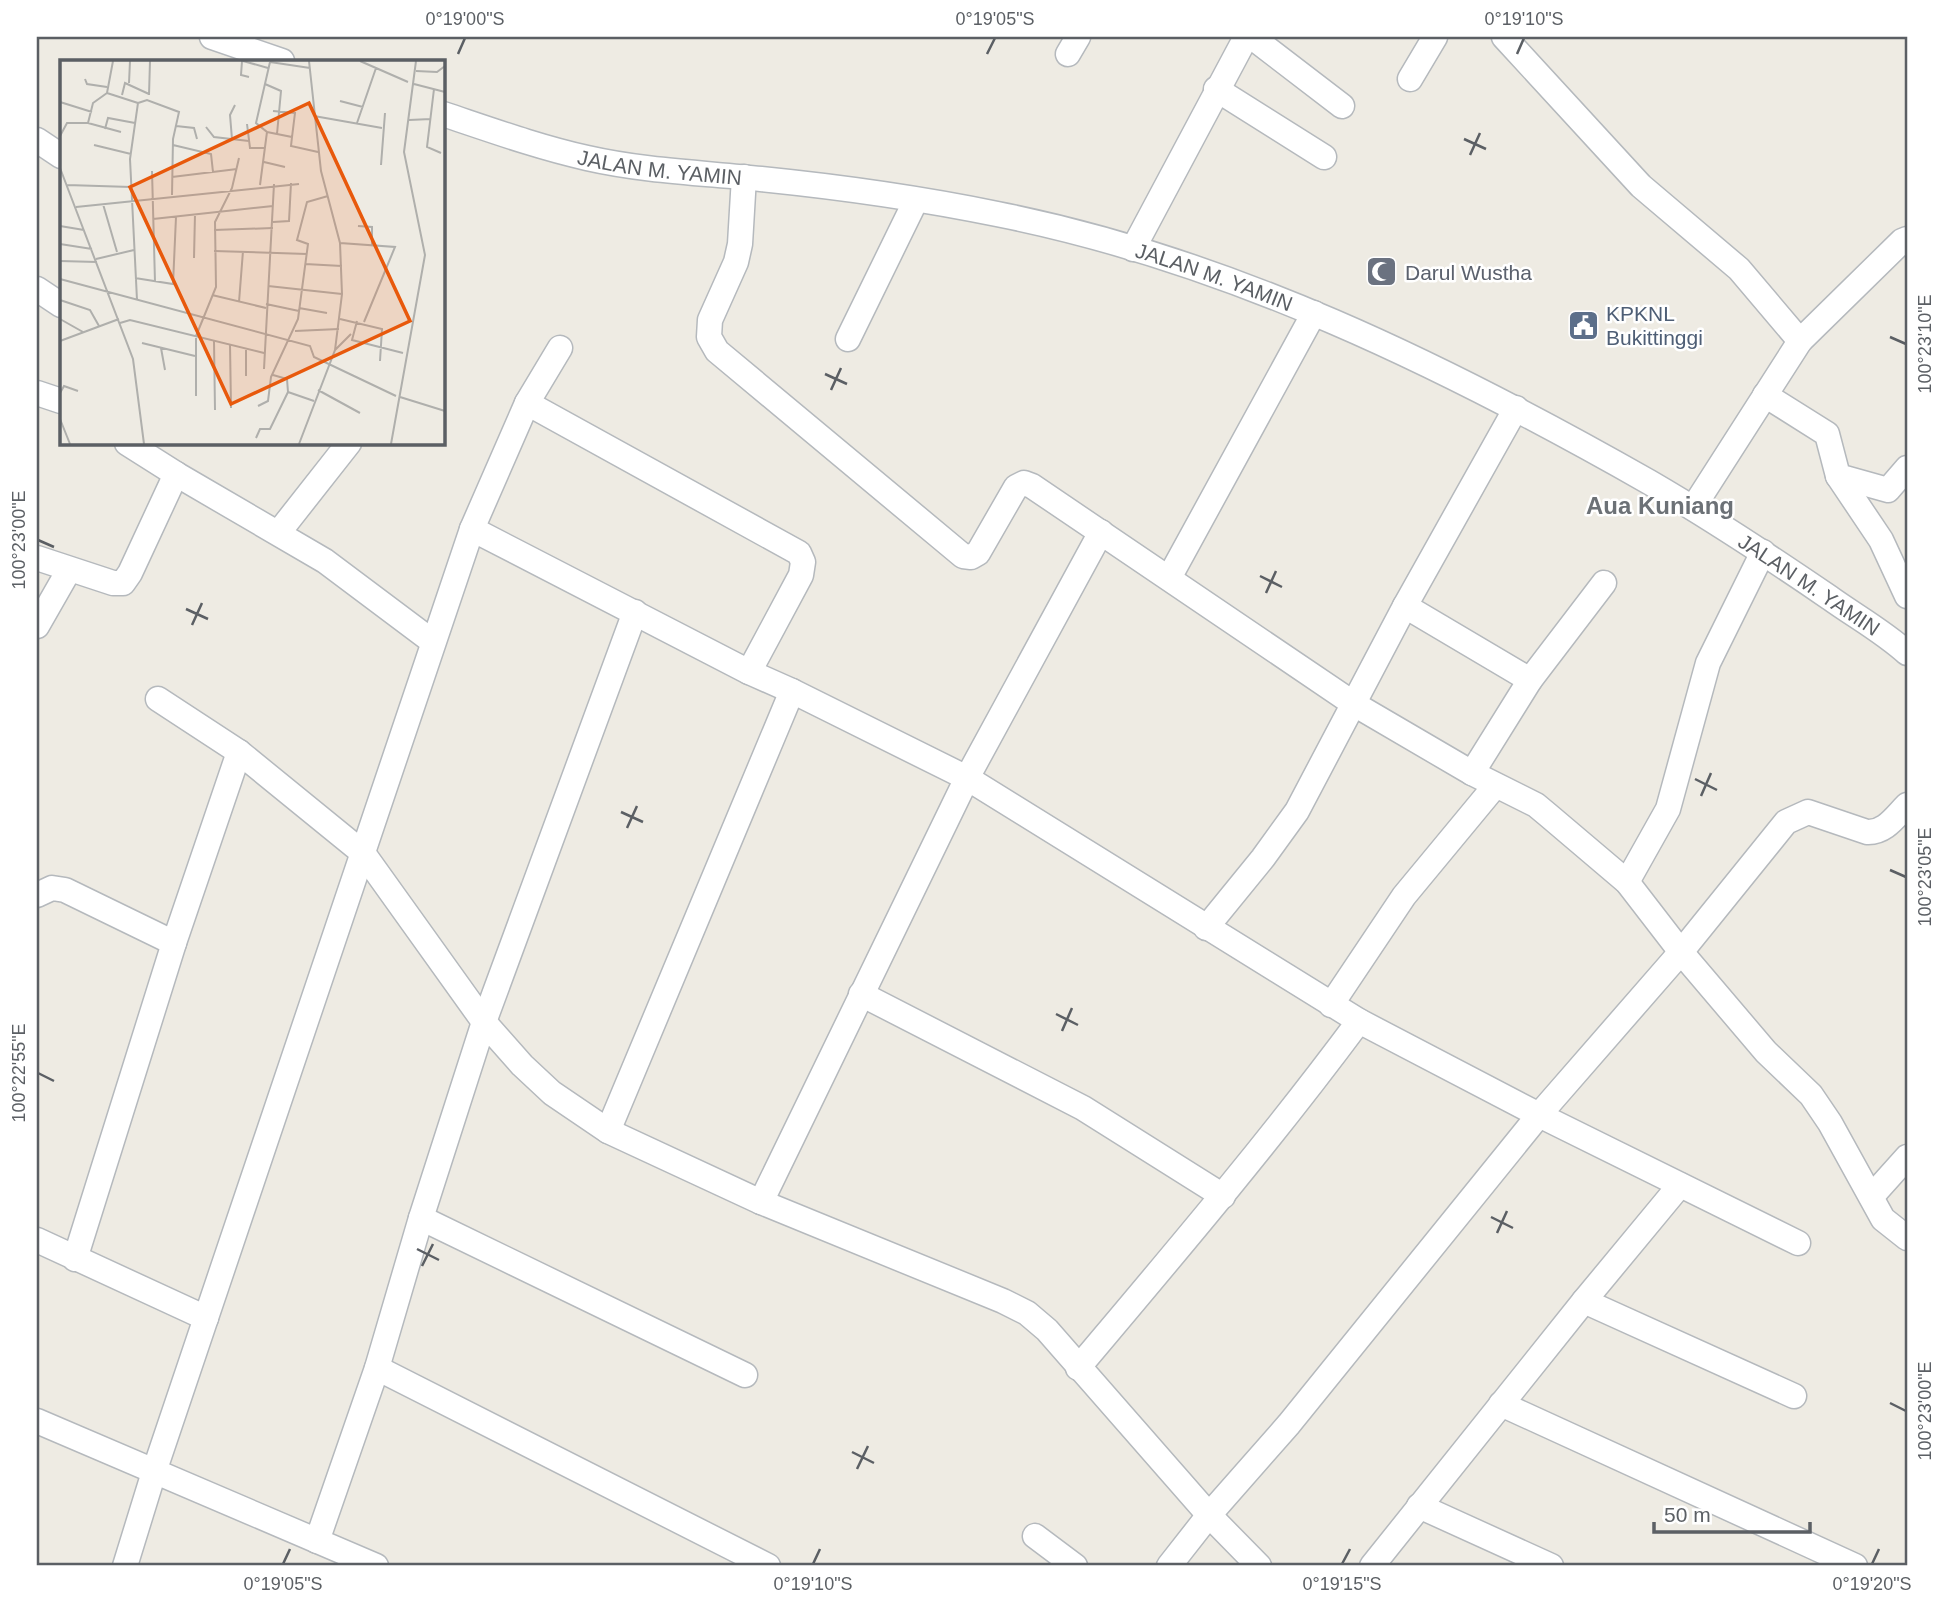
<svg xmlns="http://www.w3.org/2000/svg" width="1944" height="1603" viewBox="0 0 1944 1603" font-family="Arial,sans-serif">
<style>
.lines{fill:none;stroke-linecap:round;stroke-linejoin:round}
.minor-casing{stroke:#b5b9bd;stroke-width:27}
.minor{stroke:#fff;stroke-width:24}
.ticks{fill:none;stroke:#5b5f64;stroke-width:2.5}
.labels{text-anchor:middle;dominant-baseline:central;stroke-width:5;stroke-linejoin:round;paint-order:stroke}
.street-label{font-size:21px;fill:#5b5f64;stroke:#fff}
.worship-label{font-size:21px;fill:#5b616d;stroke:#fff;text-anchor:start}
.service-label{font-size:21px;fill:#4e5e75;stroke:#fff;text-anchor:start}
.quarter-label{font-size:24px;font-weight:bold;fill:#6c7176;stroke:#fff}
.inset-road{fill:none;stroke:#afafac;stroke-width:2}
.view{fill:#e8590c;fill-opacity:0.15;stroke:#e8590c;stroke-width:3.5}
.inset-edge{fill:none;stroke:#5b5f64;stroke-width:3.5}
.neatline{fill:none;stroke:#5b5f64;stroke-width:2.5}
.ticks-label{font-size:18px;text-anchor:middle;fill:#5b5f64}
</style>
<rect width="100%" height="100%" fill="#eeebe3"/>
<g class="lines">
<defs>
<g id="minor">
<path d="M212,37L282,61"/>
<path d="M1252,37L1342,106"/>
<path d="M1504,37L1641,186L1739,269L1800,341"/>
<path d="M1068,54L1078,37"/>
<path d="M1410,79L1435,37"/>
<path d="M1216,89L1324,157"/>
<path id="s1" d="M443,114C491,130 538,147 587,158C644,171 704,173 761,179C840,187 919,198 997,214C1229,260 1445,366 1649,482C1711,518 1770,557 1830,598C1855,616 1884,632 1907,653"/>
<path d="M37,140L61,156"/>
<path d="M744,177L740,244L736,262L710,320L709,337L717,351L963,556L971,557L978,553L1016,487L1024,483L1032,486L1354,704L1472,773L1536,805L1548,815L1627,882L1681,952L1766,1052L1811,1095L1830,1123L1883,1219L1907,1238"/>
<path d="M1133,249L1246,37"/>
<path d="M37,289L61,305"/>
<path d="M848,339L916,200"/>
<path d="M37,393L61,401"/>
<path d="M1765,395L1827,434L1838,476L1888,490L1907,468"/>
<path d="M527,403L799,553L803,562L801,575L749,672"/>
<path d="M127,443L176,474L325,561L433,642"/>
<path d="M1838,476L1881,540L1907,596"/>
<path d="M1693,508L1800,341L1902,241L1907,239"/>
<path d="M472,529L749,672L792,691L967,778L1359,1021L1539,1115L1798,1243"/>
<path d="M279,532L349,443"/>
<path d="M37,558L113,583H123L130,573L176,474"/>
<path d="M1169,578L1314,313"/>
<path d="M1405,606L1530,680"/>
<path d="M37,626L69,570"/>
<path d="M158,699L239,752L363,853L484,1022L522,1065L552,1093L608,1131L761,1202L1003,1301L1027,1313L1047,1330L1209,1515L1259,1566"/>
<path d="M1472,773L1530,680L1604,583"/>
<path d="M1627,882L1668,809L1708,663L1763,552"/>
<path d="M37,895L52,888L65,890L174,943"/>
<path d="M1206,928L1263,858L1297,811L1405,606L1516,408"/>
<path d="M861,994L1083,1108L1223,1196"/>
<path d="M1331,1005L1404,896L1495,786"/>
<path d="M608,1131L792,691"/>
<path d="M1872,1196L1907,1157"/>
<path d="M761,1202L967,778L1101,532"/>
<path d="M421,1218L745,1375"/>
<path d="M37,1240L206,1318"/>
<path d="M75,1259L174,943L239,752"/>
<path d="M1584,1301L1794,1396"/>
<path d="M377,1368L768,1566"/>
<path d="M1078,1368C1174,1254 1270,1141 1359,1021"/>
<path d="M1501,1404L1855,1566"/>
<path d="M37,1421L376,1566"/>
<path d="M1419,1506L1551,1566"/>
<path d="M1035,1536L1075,1566"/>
<path d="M317,1541L377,1368L421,1218L484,1022L635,612"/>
<path d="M125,1566L154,1472L472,529L527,403L560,348"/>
<path d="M1169,1566L1209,1515L1289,1424L1539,1115L1681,952L1786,822L1808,812L1867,832C1885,833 1895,817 1907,805"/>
<path d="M1372,1566L1584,1301L1680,1185"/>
</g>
</defs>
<use href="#minor" class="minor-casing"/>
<use href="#minor" class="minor"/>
</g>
<path class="ticks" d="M458,54L465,38M987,54L995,38M1517,54L1524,38M1464,139L1486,149M1470,155L1480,133M1890,337L1906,344M825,374L847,384M831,390L841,368M38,540L54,547M1260,576L1282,587M1266,593L1276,571M186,609L208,619M192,625L202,603M1695,779L1717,790M1701,796L1711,773M621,812L643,822M627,828L637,806M1890,870L1906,877M1056,1014L1078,1025M1062,1031L1072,1008M38,1073L54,1081M1491,1217L1513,1228M1497,1233L1507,1211M417,1249L439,1260M422,1266L433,1244M1890,1403L1906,1411M852,1452L874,1463M857,1469L868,1446M283,1564L290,1549M813,1564L820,1549M1342,1564L1350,1549M1872,1564L1879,1549"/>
<defs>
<symbol id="mosque-square" viewBox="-11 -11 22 22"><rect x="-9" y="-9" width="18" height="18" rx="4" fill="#6b7280" stroke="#fff"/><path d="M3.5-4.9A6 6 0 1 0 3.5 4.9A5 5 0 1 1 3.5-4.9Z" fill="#fff"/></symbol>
<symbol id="civic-square" viewBox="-11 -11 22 22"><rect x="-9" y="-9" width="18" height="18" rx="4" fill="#5c6f8a" stroke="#fff"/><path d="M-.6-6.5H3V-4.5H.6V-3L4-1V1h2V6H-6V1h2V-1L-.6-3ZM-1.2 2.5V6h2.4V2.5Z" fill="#fff"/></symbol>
</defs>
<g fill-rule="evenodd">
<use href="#mosque-square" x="1364" y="254" width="35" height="35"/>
<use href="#civic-square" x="1566" y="308" width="35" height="35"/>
</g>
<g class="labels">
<g class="street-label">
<text stroke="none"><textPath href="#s1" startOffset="224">JALAN M. YAMIN</textPath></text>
<text stroke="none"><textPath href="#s1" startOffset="791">JALAN M. YAMIN</textPath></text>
<text stroke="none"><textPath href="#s1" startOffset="1463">JALAN M. YAMIN</textPath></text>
</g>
<g class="worship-label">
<text x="1405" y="272">Darul Wustha</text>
</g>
<g class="service-label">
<text x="1606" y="313">KPKNL<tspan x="1606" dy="24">Bukittinggi</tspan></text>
</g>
<g class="quarter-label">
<text x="1660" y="505">Aua Kuniang</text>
</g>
</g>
<g transform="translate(60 60)">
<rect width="385" height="385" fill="#eeebe3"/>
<path class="inset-road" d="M182,1L181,15L189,17M183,1L208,8M300,1L348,22M210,2L250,8M356,11L377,12L385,6M25,19L27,24L47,27M69,23L70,1M205,24L221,31L217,74M354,24L385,32M374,29L367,87L381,93M47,33L78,43L70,99L77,240M62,35L65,23L89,34M89,35L90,1M280,41L303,47M0,42L32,52M78,43L87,40L119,52L113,79L112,135M254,56L322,68M349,60L371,59M28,63L61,72M297,63L316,8M187,64L190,88H205M116,66L134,68L137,79M146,67L154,77L189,81M45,69L48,58L75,63M207,72L232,77L235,53L213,51M0,76L7,63H28L33,43L47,33L53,1M232,77L231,86L258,92M172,79L170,55L175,45M34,85L71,94M113,85L151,94L153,112M204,102L225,107M321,105L325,53M0,108L73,299L84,384M92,111L95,222M112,117L177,109M7,125L71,127M200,125L207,72L196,63L210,2M43,144L57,192M16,147L239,124M93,159L213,146M213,162L229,161L231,123M0,166L24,170M298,166L312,167V185M154,170L213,168M280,183L335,187L304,262M0,184L32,189M154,191L247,194M134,198L135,154M36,199L74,190M0,201L37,202M245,204L282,206M75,218L113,224L116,157M0,219L250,286L254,297L336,336M208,226L282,234M152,235L206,248M0,240L30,250L39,266M179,242L183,191M206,244L239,251M239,248L267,253M0,259L23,272M280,259L322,269L320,301M297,261L292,280L343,293M60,263L70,260L204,293M235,271L279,269M0,281L59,259M154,281L155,350M82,283L135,296M170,284L171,348M101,288L105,310M186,288V316M275,290L291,274M204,309L214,124M258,330L300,353M228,332L254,341M0,333L4,326L18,331M136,336V276L156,227L155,162L172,128L179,98M340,337L385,351M198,346L208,341L211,317L238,259L248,184L237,180L247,142L268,136M0,359L10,384M196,378L200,369H210L228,332L227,319L213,315M239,384L275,290L282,234L280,183L261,111L249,1M331,384L365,195L344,92L356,1"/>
<path class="view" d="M249,43L350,261L171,344L70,127Z"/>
<rect width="385" height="385" class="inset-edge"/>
</g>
<rect width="1944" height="1603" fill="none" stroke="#ffffff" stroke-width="77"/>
<path d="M1654 1522v10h156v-10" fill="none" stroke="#5b5f64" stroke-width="3.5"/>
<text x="1664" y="1522" font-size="21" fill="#5b5f64" stroke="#ffffff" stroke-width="5" paint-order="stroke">50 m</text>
<rect x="38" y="38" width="1868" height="1526" class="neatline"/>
<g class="ticks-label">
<text x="465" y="25">0°19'00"S</text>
<text x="995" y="25">0°19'05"S</text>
<text x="1524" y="25">0°19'10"S</text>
<text transform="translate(1925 344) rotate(-90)" y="6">100°23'10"E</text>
<text transform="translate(19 540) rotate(-90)" y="6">100°23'00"E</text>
<text transform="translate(1925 877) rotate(-90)" y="6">100°23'05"E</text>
<text transform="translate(19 1073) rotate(-90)" y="6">100°22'55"E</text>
<text transform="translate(1925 1411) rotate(-90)" y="6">100°23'00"E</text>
<text x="283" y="1590">0°19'05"S</text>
<text x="813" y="1590">0°19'10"S</text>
<text x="1342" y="1590">0°19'15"S</text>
<text x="1872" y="1590">0°19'20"S</text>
</g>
</svg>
